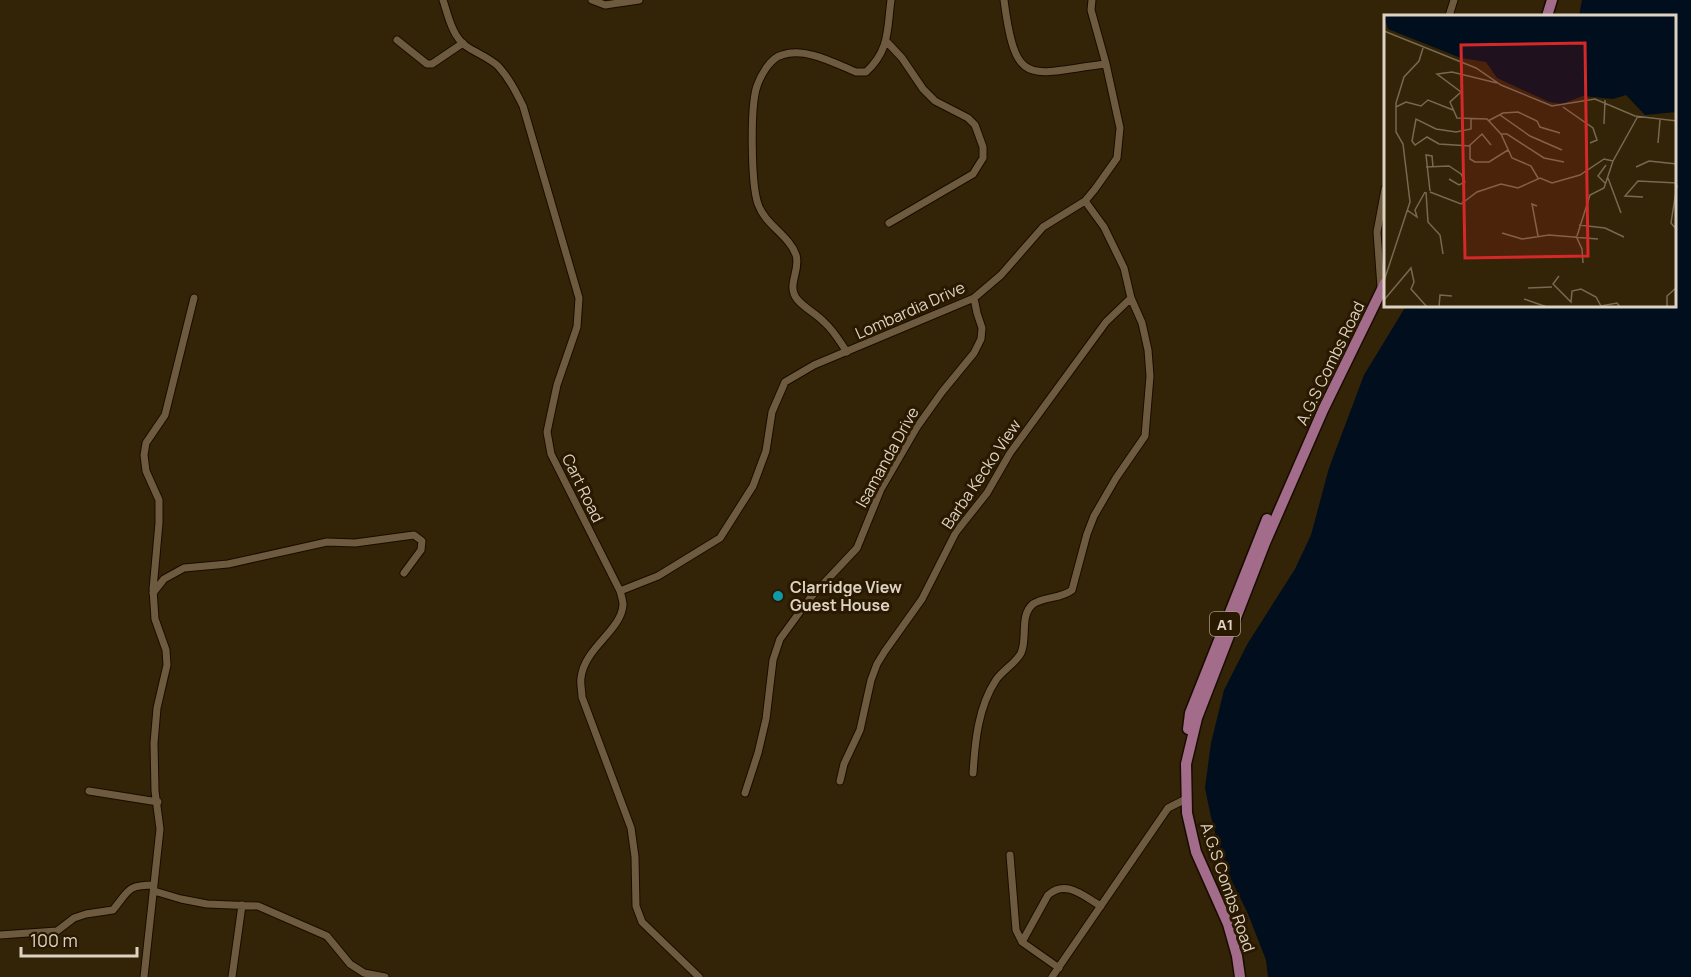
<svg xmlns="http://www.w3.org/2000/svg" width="1691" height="977" viewBox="0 0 1691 977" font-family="Manrope,sans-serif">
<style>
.water{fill:#000e1d}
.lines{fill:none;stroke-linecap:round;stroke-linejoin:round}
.street-casing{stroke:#180c00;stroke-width:9}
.primary-casing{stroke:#180c00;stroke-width:13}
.street{stroke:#6e5b3f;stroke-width:7}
.primary{stroke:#a26c8a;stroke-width:10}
.culture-dot{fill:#0f9aa8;stroke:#291900;stroke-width:2}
.labels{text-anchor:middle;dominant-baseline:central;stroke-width:6;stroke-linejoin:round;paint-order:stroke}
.shield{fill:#291900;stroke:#a89b88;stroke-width:1.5}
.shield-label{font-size:15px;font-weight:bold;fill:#ded3c3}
.street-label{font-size:16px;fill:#ded3c3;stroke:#291900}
.poi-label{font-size:16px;font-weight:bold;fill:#ded3c3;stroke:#291900;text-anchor:start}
.inset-road{fill:none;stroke:#776952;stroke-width:1.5}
.view{fill:#d62828;fill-opacity:0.15;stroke:#d62828;stroke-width:3}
.inset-edge{fill:none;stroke:#ded3c3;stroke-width:3}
</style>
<rect width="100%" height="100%" fill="#332307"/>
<path class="water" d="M1582,0H1691V977H1268L1266,960L1248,914L1223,863L1211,817L1205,788L1211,743L1224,690L1248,643L1295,569L1311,535L1329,468L1364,375L1406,306H1674V16H1579Z"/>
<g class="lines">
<defs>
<path id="street" d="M443,0C448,15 452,36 466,46C476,53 488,57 498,66C509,78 516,92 523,106L579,298L577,327L557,385L547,432L551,454L620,591C621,595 623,600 623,605C621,631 584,648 581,678C580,684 582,691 582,697L631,828L635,857L636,906L642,922L699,977
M592,0L605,5L639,0
M1004,0C1016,91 1029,73 1106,64
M1449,16L1454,0
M397,40L427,64H432L463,43
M887,42L902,58L923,89L935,101L968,118L975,125L983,147V158L973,174L889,223
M1381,287L1377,232L1385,189
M847,352C840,342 834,331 825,323C817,314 804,308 797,299C786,285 801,270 796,255C789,235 765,225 758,204C751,184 750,106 757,86C761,75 770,58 782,55C806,47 834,63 856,72H866C890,50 887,29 891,0
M620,591L658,576L720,538L753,486L766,451L772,412L785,382L814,365L974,298L1001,275L1043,227L1085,201L1095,189L1117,158L1120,128L1106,64L1091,10L1092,0
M153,593L164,579L184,568L228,564L327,542L355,543L414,535L422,541L421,550L404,573
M973,773C975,742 978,707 996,680C1003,670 1016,663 1021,653C1028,638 1019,616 1033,604C1045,596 1061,599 1072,590L1087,534L1094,516L1116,478L1145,436L1150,376L1148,350L1142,323L1131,298L1124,268L1104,227L1085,201
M840,781L844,764L860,730L871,680L877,664L885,651L922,599L956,532L987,493L1010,453L1106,322L1131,298
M89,791L158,802
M745,793L758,753L766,719L773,660L780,639L810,598L857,548L881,489L917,427L942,392L974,353L981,339L982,328L977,313L974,298
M1010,855L1016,930L1022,942L1059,968
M154,891L181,899L207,904L258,906L327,936L350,964L364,973L385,977
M0,935L57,931L74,918L86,914L113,910C129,891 126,885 154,885
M1022,942L1048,895C1066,879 1083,896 1101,906
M144,977L160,829L155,791L154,743L157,708L167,665L166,650L155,619L153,589L159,523V500L146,471L144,455L146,443L165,415L194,298
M232,977L242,905
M1052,977L1168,808L1186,799"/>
<path id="primary" d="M1547,16L1552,0
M1188,729L1190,713L1267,519
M1240,977L1237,956L1228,924L1196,852L1187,813L1186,764L1197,718L1265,543L1323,410L1385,283"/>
</defs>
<use href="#street" class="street-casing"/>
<use href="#primary" class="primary-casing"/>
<use href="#street" class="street"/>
<use href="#primary" class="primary"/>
</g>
<circle class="culture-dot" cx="778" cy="596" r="6"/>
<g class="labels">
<rect class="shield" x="1210" y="612" width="30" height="24" rx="4.5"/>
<g class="shield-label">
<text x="1225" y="624">A1</text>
</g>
<g class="street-label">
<text transform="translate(910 310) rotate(-24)">Lombardia Drive</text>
<text transform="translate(1330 363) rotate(-64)">A.G.S Combs Road</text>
<text transform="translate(887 457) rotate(-61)">Isamanda Drive</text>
<text transform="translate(981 474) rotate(-56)">Barba Kecko View</text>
<text transform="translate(583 488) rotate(64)">Cart Road</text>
<text transform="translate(1228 887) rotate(71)">A.G.S Combs Road</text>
</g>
<g class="poi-label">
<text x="790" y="587">Clarridge View<tspan x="790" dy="18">Guest House</tspan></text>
</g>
</g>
<g transform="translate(1384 15)">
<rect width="292" height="292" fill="#332307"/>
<path d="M0,1H292V97L261,100L242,80L229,84L199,81L178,89L165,87L113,63L102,47L77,43L4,14Z" fill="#000e1d"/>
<path class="inset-road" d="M0,16L92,53L117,70L168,91L211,84L251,101L293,106M113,68L68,57L53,59L77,77L66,87L73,103L103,104L117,119L128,143L147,151L154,163M12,92L22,87L37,91L44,85L69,95M179,92L209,113L213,125L206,128M116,100L146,121L178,135M87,104V114L72,117L52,114L32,104L28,126L31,130L43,122L55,129L86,131V144L91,147H105L124,135M104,106L119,98L134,97L153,106L156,112L176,118M220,109L221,85M117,119H123L160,143L180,147M274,128L276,105M85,131L98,119L107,130M42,152L65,151L77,159L81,167L75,170L65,164M252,152L265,146L293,149M224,163L237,198M222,169L214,161L222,150M293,170L287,208L293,215M46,176L42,140L48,141L49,152M42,177L44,207L56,220L59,239M46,177L77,189L93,177L117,169L134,173L156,163L168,168L196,160L220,144L229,146M259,182L241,181L254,166L293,168M153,191L148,189L154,221M23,195L33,202L31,195L41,177M195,210L221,213L240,222M118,218L138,224L165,220L214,224M192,221L198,234L199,248M193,221L206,180L220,173L229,146L254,101M175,261L169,269L187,287L188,276L197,274L212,282L217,291L233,288L236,292M0,266L26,187L19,129L12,117V88L20,62L35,46L39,33M144,273L168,272M140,284L163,292M0,285L27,253L30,267L27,274L43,292M55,292L56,280L68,281M283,292V281L293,272"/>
<path class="view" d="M201,28L204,241L81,243L77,30Z"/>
<rect width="292" height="292" class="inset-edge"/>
</g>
<path d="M21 947v9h116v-9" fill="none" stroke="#ded3c3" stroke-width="3"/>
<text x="30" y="947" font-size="18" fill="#ded3c3" stroke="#291900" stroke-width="4.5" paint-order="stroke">100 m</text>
</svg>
